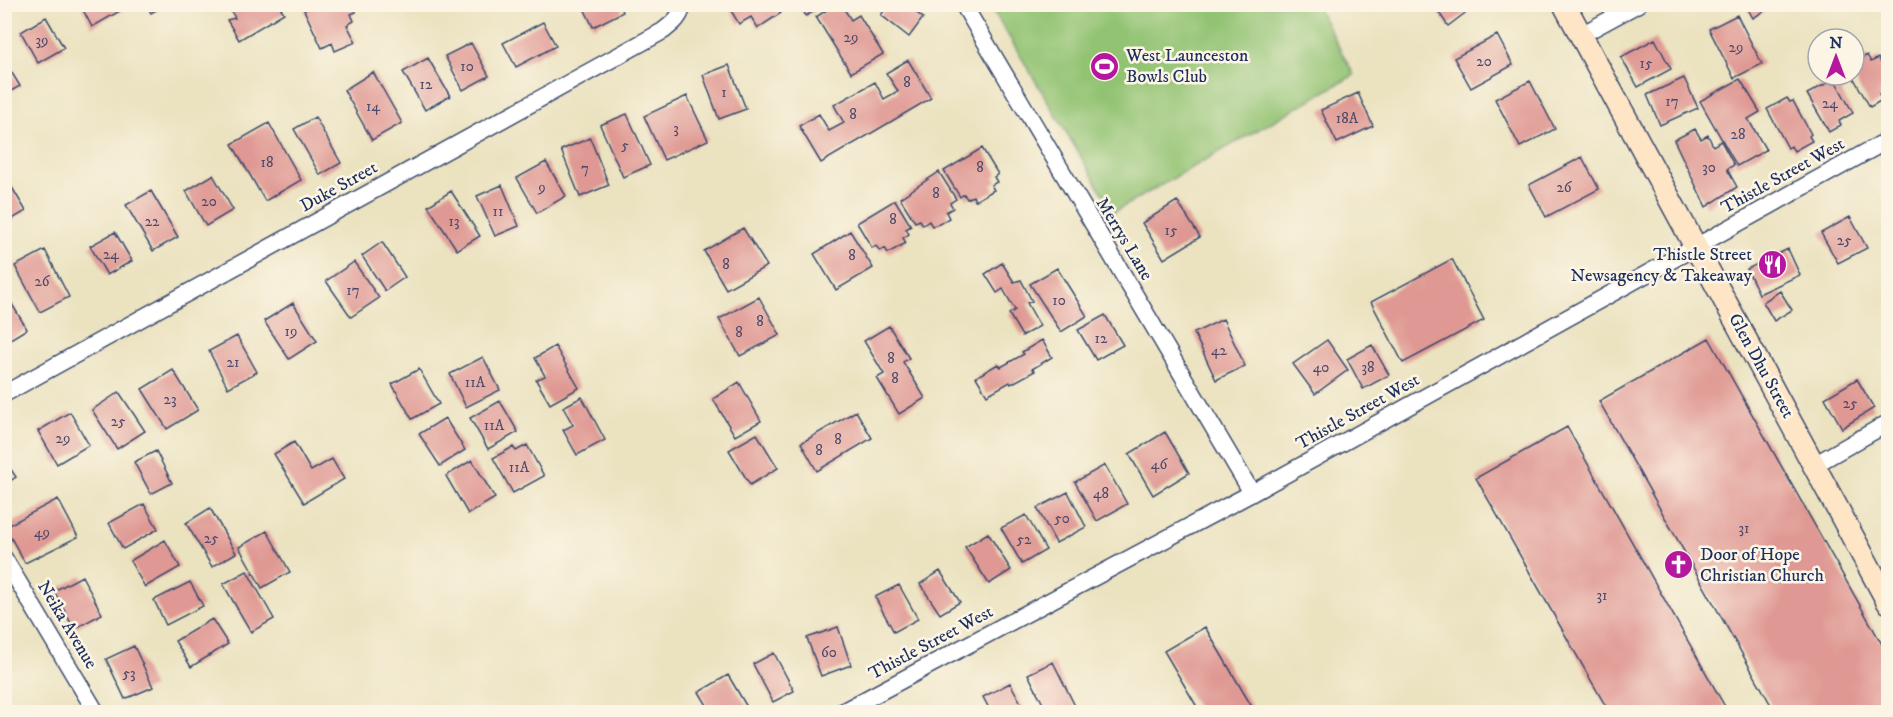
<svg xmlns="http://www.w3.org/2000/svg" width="1893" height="717" viewBox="0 0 1893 717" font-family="'IM FELL DW Pica',serif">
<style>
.green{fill:#92c372;stroke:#567968;stroke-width:1.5}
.building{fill:#df9893}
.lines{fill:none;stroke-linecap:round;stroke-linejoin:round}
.street-casing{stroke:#3a4a6d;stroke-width:19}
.secondary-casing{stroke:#3a4a6d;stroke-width:25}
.street{stroke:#fff;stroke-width:16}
.secondary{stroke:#fde5c5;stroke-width:22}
.labels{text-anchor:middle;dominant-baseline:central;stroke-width:5;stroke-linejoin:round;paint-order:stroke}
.number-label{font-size:15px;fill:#4c496b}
.poi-label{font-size:18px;fill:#1b2f5e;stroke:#fcf5e5;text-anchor:start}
.street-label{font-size:18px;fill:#1b2f5e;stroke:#fcf5e5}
</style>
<rect width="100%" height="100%" fill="#fcf5e5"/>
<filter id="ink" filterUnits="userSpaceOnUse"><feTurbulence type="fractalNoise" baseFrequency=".0167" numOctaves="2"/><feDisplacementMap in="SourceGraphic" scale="12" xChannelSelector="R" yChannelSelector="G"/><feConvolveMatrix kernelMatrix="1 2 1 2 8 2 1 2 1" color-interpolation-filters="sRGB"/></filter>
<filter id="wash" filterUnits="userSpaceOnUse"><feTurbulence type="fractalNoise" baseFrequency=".008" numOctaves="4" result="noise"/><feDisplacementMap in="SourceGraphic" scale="24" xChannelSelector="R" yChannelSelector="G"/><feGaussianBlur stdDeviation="1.35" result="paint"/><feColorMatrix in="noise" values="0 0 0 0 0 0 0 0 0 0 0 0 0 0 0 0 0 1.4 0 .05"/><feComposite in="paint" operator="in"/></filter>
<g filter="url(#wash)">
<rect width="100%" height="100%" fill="#ebe2c0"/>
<path class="green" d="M990,5H1316L1354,75L1114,212Z"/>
<g id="blocks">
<path class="building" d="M80,4H126L127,7L92,27Z
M146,4H167L151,13Z
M227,4H278L284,13L239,40L227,20L235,18Z
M317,4H353L356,12L351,14L354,21L347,25L356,42L335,51L332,43L322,48L304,10Z
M582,4H619L623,12L593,27Z
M727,4H775L781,13L758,28L751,17L739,24Z
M799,4H826L806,16Z
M836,4H841L851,20L859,15L883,54L851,73L816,17Z
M889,4H906L923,18L909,37L881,15Z
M1433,4H1477L1448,26Z
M1745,4H1776L1753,18Z
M1737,15L1762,64L1734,78L1709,29Z
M46,17L64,48L38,63L21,32Z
M543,22L556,46L516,67L503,43Z
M1497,35L1513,65L1471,88L1454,58Z
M1655,39L1671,69L1638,87L1621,57Z
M471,43L489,76L463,90L445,56Z
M1867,55L1871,62L1878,58L1880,62L1888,57V88L1879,94L1882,100L1870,107L1852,75L1862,68L1858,60Z
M428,58L450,96L425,110L403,72Z
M4,60L20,86L4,95Z
M908,60L931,98L821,163L799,126L819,114L829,131L844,123L834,105L875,82L884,99L898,91L886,73Z
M729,65L746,109L719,119L703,75Z
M373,72L402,123L372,140L344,90Z
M1684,78L1698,108L1660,125L1647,95Z
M1740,79L1760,112L1748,119L1766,150L1737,166L1700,101Z
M1530,81L1555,129L1520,147L1495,99Z
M1831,81L1833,84L1836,82L1853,113L1839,121L1841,125L1829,132L1807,94Z
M1358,93L1373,126L1337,143L1321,110Z
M687,96L708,140L664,160L644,116Z
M1787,98L1790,102L1793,101L1811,134L1809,136L1812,141L1794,151L1791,146L1788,148L1767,109Z
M627,114L650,165L623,177L600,125Z
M315,117L341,163L320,175L294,129Z
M269,123L301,180L265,201L232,144Z
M1695,129L1701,139L1708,135L1713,146L1721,141L1734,165L1727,169L1737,187L1706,207L1674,140Z
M590,138L609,185L580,197L561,150Z
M982,148L998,174L994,177L997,182L991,185L994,190L975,201L973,196L967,199L964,194L960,197L944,171Z
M1582,157L1599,189L1546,217L1529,185Z
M546,162L566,196L537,213L517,178Z
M939,172L956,199L950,203L953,208L946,212L949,218L939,224L932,226L929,221L923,225L920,220L915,222L900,198Z
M4,174L26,211L4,224Z
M213,175L233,210L206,226L186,191Z
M502,185L519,226L495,236L477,196Z
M151,191L178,237L153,251L126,205Z
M451,191L480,236L457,250L428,206Z
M895,200L911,226L906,229L909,234L903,238L906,243L888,253L885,248L880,251L876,246L872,248L857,223Z
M1177,201L1200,237L1164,259L1142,223Z
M1850,217L1867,248L1838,263L1821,233Z
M743,228L767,266L726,289L704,251Z
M850,231L873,268L836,290L814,254Z
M115,232L132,261L107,275L90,246Z
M382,242L405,277L385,291L362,256Z
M1788,249L1800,275L1759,294L1747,269Z
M45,250L69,297L40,312L15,266Z
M1452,259L1484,320L1403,363L1371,302Z
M354,262L379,298L351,317L326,281Z
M1002,263L1014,282L1021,280L1032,301L1027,303L1040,326L1022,336L1009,314L1015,310L1003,289L997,293L985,274Z
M1057,268L1087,316L1061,332L1030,284Z
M4,291L27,329L4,343Z
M1780,291L1792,310L1774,321L1763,302Z
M759,297L780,335L740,356L719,319Z
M293,303L317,341L289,359L264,321Z
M1105,315L1123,345L1096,360L1078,330Z
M1223,319L1245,366L1216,380L1194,333Z
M889,326L909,358L903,362L925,398L899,414L877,378L884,374L864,341Z
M237,336L257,372L228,388L209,351Z
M1709,338L1888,655V712H1775L1599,401Z
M1042,340L1052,357L1032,369L1035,371L1011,384L1010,382L987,395L976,377L998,364L1001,367L1024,354L1022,352Z
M1327,340L1348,370L1315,394L1293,364Z
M1372,345L1389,375L1363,389L1347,359Z
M555,346L579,388L550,404L536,380L545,376L535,358Z
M483,357L500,390L466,407L450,374Z
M419,369L439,404L412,419L392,384Z
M173,370L198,410L167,429L142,389Z
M1857,379L1874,408L1842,428L1825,398Z
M739,382L761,421L735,436L713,399Z
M119,392L145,431L117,449L92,410Z
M582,397L605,440L577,455L563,430L573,425L563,407Z
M500,401L518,432L488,449L470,418Z
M856,411L872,438L817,471L801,443Z
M70,412L89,445L57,464L38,431Z
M445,418L465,450L440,466L419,434Z
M1567,427L1728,712H1609L1476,478Z
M1165,432L1189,473L1153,495L1129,454Z
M757,434L778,468L750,485L729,450Z
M294,442L311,471L332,459L344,479L304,503L274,454Z
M527,445L544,476L513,493L493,458L513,447L516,451Z
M156,451L172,483L151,494L134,462Z
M4,459L16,477L4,485Z
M472,460L495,498L468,514L446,476Z
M1105,465L1127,504L1097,521L1075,482Z
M1068,492L1086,527L1056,543L1037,508Z
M58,499L78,537L25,563L5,527Z
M144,504L158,529L123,549L109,523Z
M210,508L236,553L212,567L186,523Z
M1026,515L1046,550L1022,564L1001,528Z
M267,531L290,572L262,588L239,547Z
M988,533L1011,570L989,584L965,547Z
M165,540L180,567L145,587L130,561Z
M247,571L274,619L251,632L223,584Z
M940,571L960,602L940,614L920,584Z
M82,576L102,614L74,629L54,591Z
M190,582L203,606L166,625L154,600Z
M899,585L918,619L894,632L875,597Z
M212,619L228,644L191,667L175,641Z
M838,627L851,665L821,676L807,638Z
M1205,627L1255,712H1200L1164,651Z
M134,646L153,687L125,699L106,659Z
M774,653L794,691L773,702L753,664Z
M1053,662L1078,712H1047L1028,674Z
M728,675L750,712H711L699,692Z
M1010,683L1026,712H991L983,697Z
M4,696L13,712H4Z"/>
</g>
</g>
<g filter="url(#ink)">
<use href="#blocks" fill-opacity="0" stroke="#3a4a6d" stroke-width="1.5"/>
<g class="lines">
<defs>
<path id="street" d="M963,4L1252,493
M1581,35L1638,4
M4,394L663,31C672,24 682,17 682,4
M1814,465L1888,423
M4,558L96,712
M842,712L1252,493L1888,140"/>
<path id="secondary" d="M1564,4L1888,602"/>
</defs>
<use href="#street" class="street-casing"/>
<use href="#secondary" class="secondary-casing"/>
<use href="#street" class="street"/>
<use href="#secondary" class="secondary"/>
</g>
</g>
<defs>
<symbol id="stadium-disc" viewBox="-11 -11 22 22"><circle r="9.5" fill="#b5179e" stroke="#fcf5e5"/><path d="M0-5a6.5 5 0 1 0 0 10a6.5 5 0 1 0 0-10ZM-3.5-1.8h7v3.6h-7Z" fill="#fff"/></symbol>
<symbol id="restaurant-disc" viewBox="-11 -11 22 22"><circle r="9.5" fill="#b5179e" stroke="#fcf5e5"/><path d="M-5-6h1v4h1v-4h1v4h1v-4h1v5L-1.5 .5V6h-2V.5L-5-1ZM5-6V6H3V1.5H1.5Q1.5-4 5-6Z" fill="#fff"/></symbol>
<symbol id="church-disc" viewBox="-11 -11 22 22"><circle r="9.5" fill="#b5179e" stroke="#fcf5e5"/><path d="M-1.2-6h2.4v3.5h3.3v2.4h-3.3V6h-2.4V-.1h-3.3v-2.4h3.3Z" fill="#fff"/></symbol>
</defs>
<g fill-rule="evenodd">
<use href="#stadium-disc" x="1088" y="50" width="33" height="33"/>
<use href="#restaurant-disc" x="1756" y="248" width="33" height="33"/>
<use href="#church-disc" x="1662" y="548" width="33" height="33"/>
</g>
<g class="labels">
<g class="number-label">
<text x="851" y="37">29</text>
<text x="42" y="40">39</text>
<text x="1736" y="47">29</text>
<text x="1484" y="61">20</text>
<text x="1646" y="63">15</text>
<text x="467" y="66">10</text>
<text x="907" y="82">8</text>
<text x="426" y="84">12</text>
<text x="724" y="92">1</text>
<text x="1672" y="101">17</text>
<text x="1830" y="103">24</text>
<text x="373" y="106">14</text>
<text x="853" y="114">8</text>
<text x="1347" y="118">18A</text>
<text x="676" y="128">3</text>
<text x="1738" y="134">28</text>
<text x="625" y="145">5</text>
<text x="267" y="162">18</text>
<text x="980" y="167">8</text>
<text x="1709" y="167">30</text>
<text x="585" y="168">7</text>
<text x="542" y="187">9</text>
<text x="1564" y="187">26</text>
<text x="936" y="193">8</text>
<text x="209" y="201">20</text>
<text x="498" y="211">11</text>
<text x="893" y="219">8</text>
<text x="152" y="221">22</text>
<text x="454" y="221">13</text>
<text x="1171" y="230">15</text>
<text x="1844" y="240">25</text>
<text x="111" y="254">24</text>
<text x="852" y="255">8</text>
<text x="726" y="264">8</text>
<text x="42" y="281">26</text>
<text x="353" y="290">17</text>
<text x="1059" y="300">10</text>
<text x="760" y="321">8</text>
<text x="291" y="331">19</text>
<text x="739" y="332">8</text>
<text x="1101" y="338">12</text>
<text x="1219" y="350">42</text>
<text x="891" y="358">8</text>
<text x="233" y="362">21</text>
<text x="1321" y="367">40</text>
<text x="1368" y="367">38</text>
<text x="895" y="378">8</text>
<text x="475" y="382">11A</text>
<text x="170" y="399">23</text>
<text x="1850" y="403">25</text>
<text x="118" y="421">25</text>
<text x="494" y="425">11A</text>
<text x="63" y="438">29</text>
<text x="838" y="439">8</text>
<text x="819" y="450">8</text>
<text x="1159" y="464">46</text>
<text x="519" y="467">11A</text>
<text x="1101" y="493">48</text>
<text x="1062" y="518">50</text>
<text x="1744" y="528">31</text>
<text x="42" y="532">49</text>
<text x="211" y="538">25</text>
<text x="1024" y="539">52</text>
<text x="1602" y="595">31</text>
<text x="829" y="652">60</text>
<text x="129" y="673">53</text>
</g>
<g class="poi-label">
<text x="1126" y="56">West Launceston<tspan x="1126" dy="21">Bowls Club</tspan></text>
<text x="1752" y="255" text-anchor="end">Thistle Street<tspan x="1752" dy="21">Newsagency &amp; Takeaway</tspan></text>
<text x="1700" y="555">Door of Hope<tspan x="1700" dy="21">Christian Church</tspan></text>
</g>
<g class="street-label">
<text transform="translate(1783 176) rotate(-29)">Thistle Street West</text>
<text transform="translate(339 187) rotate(-29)">Duke Street</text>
<text transform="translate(1124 239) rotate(59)">Merrys Lane</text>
<text transform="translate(1761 366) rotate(61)">Glen Dhu Street</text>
<text transform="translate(1358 412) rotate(-29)">Thistle Street West</text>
<text transform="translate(67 625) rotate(59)">Neika Avenue</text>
<text transform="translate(931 643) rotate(-28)">Thistle Street West</text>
</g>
</g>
<rect width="1893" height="717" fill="none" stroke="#fcf5e5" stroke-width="24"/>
<g transform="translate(1836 57)"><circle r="28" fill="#fcf5e5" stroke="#a2a6af" stroke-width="1.5"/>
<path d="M0-4.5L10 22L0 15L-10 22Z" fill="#b5179e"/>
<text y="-9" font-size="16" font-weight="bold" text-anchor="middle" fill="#1b2f5e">N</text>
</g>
</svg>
